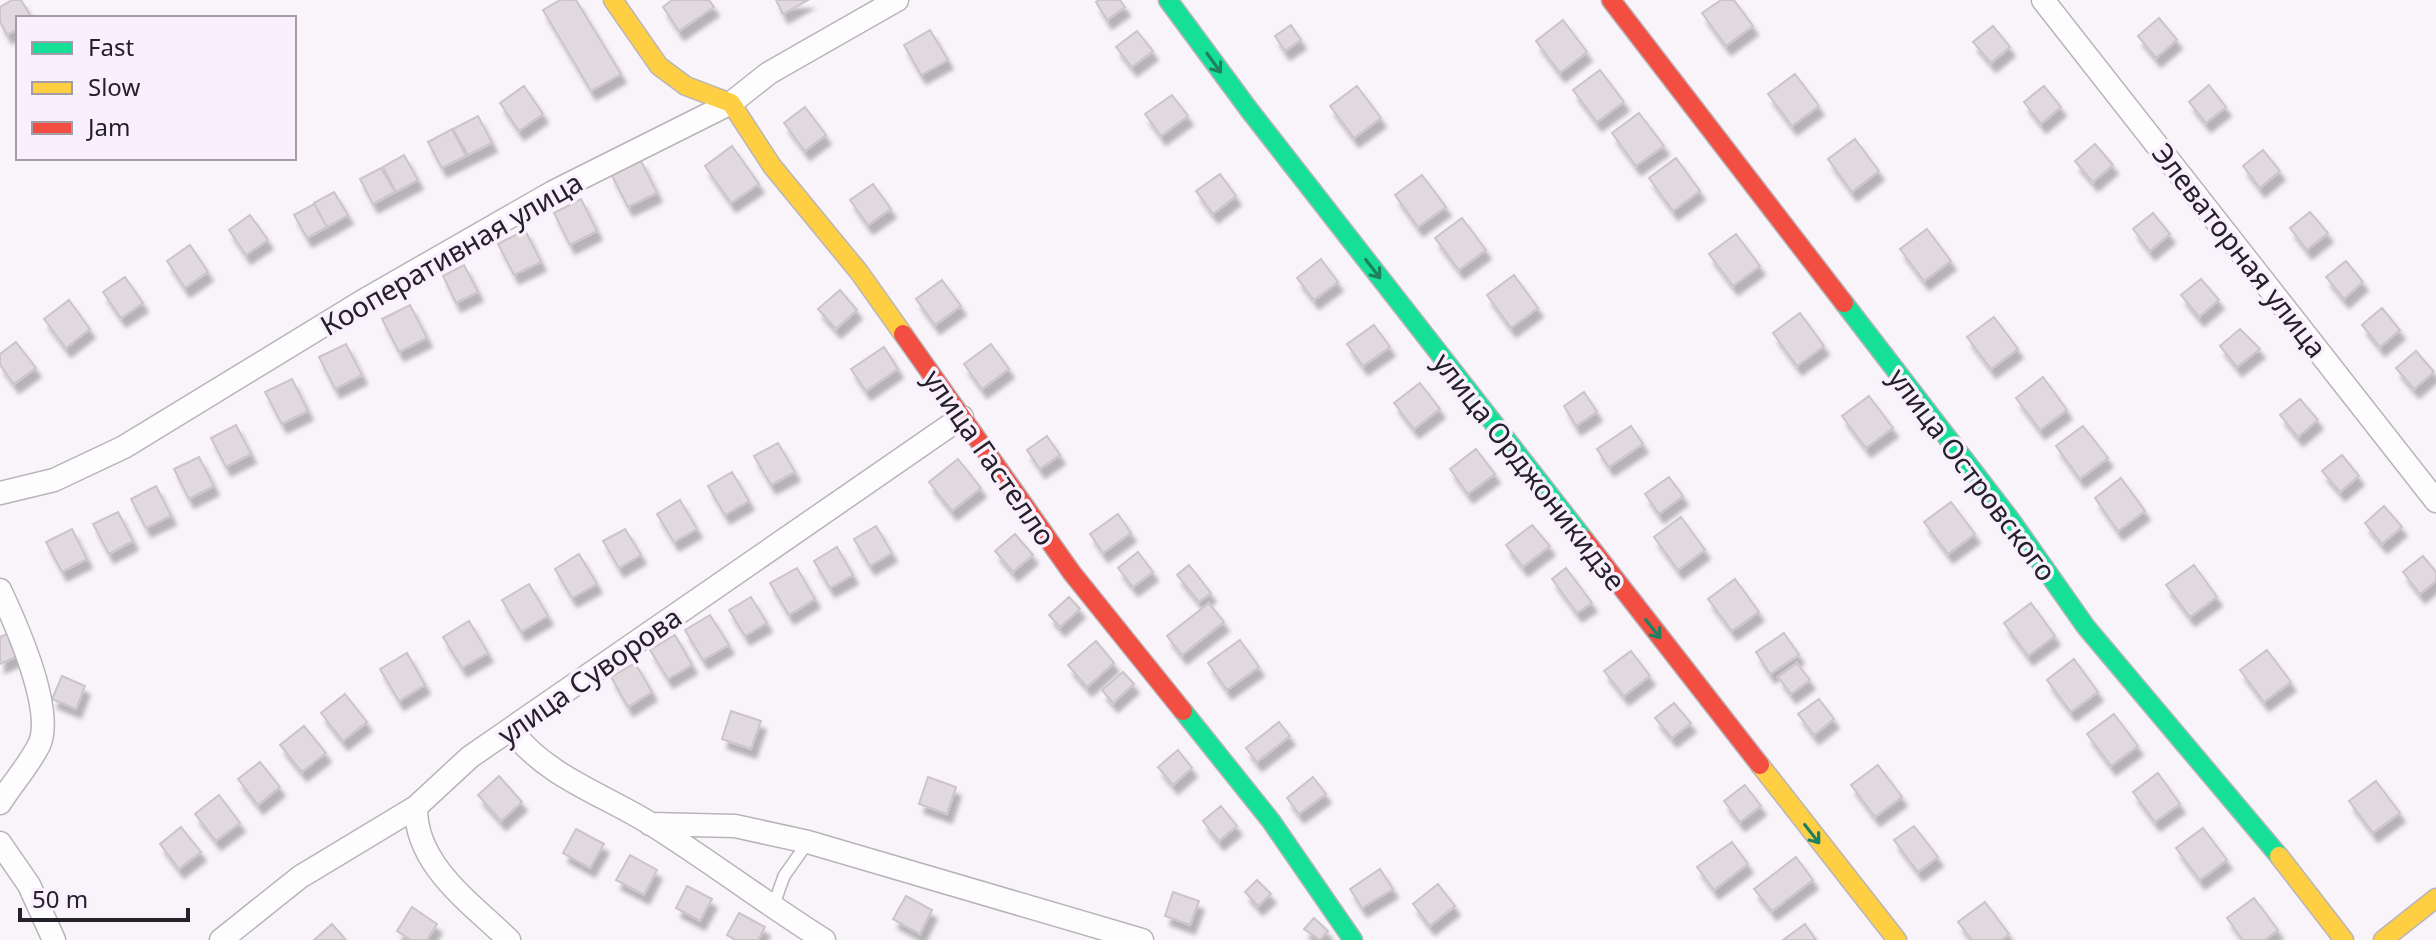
<svg xmlns="http://www.w3.org/2000/svg" width="2436" height="940" viewBox="0 0 2436 940" font-family="'Noto Sans',sans-serif">
<style>
.building{fill:#e0d9de;stroke:#cbc4ca;stroke-width:2;filter:url(#shadow)}
.lines{fill:none;stroke-linecap:round;stroke-linejoin:round}
.lane-casing{stroke:#b8b4ba;stroke-width:14}
.street-casing{stroke:#b8b4ba;stroke-width:25}
.fast-casing{stroke:#b8b4ba;stroke-width:21}
.slow-casing{stroke:#b8b4ba;stroke-width:21}
.jam-casing{stroke:#b8b4ba;stroke-width:21}
.lane{stroke:#fefdfe;stroke-width:11}
.street{stroke:#fefdfe;stroke-width:22}
.fast{stroke:#16e098;stroke-width:18}
.slow{stroke:#ffcf43;stroke-width:18}
.jam{stroke:#f24e42;stroke-width:18}
.oneway{stroke:#1e8060}
.labels{text-anchor:middle;dominant-baseline:central;stroke-width:7;stroke-linejoin:round;paint-order:stroke}
.street-label{font-size:28px;fill:#252029;stroke:#f9f0fe}
</style>
<defs>
<filter id="shadow"><feDropShadow dx="5" dy="9" stdDeviation="2" flood-color="#0004"/></filter>
</defs>
<rect width="100%" height="100%" fill="#f8f4fa"/>
<path class="building" d="M12,0H21L32,18H18V29L7,35L0,22V7Z
M560,0H576L621,74L591,91L543,10Z
M672,0H709L714,7L679,31L663,7Z
M776,0H808L783,14Z
M1099,0H1120L1125,7L1107,20L1096,2Z
M1721,0H1734L1753,26L1726,46L1702,13Z
M2159,18L2177,40L2156,58L2138,36Z
M1563,20L1587,52L1560,73L1536,41Z
M1291,25L1301,40L1285,51L1275,36Z
M1993,26L2010,47L1991,63L1973,42Z
M930,30L948,60L921,75L904,45Z
M1137,31L1153,51L1132,67L1116,47Z
M1600,70L1624,102L1597,122L1573,90Z
M1795,74L1819,106L1792,126L1768,94Z
M2209,85L2226,107L2206,123L2189,102Z
M524,86L543,114L519,131L500,103Z
M1357,86L1381,118L1354,138L1330,106Z
M2044,86L2061,107L2041,124L2024,102Z
M1172,95L1188,116L1161,136L1145,114Z
M805,107L826,135L805,151L784,123Z
M1639,113L1664,146L1636,166L1612,133Z
M478,116L492,143L468,155L453,129Z
M452,129L466,156L442,168L428,142Z
M1855,139L1879,171L1852,192L1828,159Z
M2095,144L2113,165L2093,182L2075,161Z
M732,146L759,184L731,203L705,166Z
M2263,150L2280,171L2260,188L2243,166Z
M404,155L418,180L396,192L383,167Z
M1676,158L1700,191L1673,211L1649,178Z
M640,159L657,193L628,207L611,174Z
M381,168L395,192L373,204L360,179Z
M1220,174L1236,196L1213,214L1196,191Z
M1422,175L1446,207L1418,227L1395,195Z
M873,184L891,209L868,225L850,200Z
M334,192L348,215L327,227L314,203Z
M581,199L597,231L570,245L554,213Z
M314,204L327,227L307,238L294,215Z
M2310,212L2328,233L2307,250L2290,228Z
M2153,213L2170,234L2150,251L2133,229Z
M250,215L268,240L246,255L229,230Z
M1462,218L1486,250L1459,270L1435,238Z
M1927,229L1951,261L1924,281L1900,249Z
M525,230L541,262L514,275L498,244Z
M1736,234L1760,266L1733,286L1709,254Z
M190,245L208,272L185,288L167,261Z
M1321,259L1338,282L1314,300L1297,278Z
M2346,261L2363,282L2344,299L2326,277Z
M464,265L478,292L456,303L443,276Z
M1514,275L1538,308L1511,328L1487,295Z
M125,277L143,303L121,318L103,292Z
M2201,279L2219,300L2199,317L2181,295Z
M942,280L961,306L935,325L916,299Z
M840,290L857,310L836,329L818,309Z
M69,300L90,329L66,348L44,319Z
M410,305L427,338L399,352L382,319Z
M2382,308L2400,330L2380,347L2362,325Z
M1800,313L1824,346L1797,366L1773,333Z
M1994,317L2018,349L1991,369L1967,337Z
M1374,325L1390,347L1363,366L1347,344Z
M2240,329L2260,349L2237,367L2220,346Z
M16,342L36,368L14,384L0,365V354Z
M346,344L362,375L335,389L319,357Z
M991,344L1009,369L982,389L964,364Z
M884,347L898,369L866,391L851,369Z
M2416,351L2434,372L2414,389L2396,368Z
M2043,377L2067,410L2040,430L2016,398Z
M292,379L308,411L282,424L265,392Z
M1420,383L1440,409L1414,429L1394,403Z
M1584,392L1597,412L1576,426L1564,406Z
M1869,396L1893,428L1866,448L1842,416Z
M2300,399L2318,420L2298,437L2280,415Z
M236,425L251,454L226,467L211,438Z
M1631,426L1643,444L1609,467L1597,449Z
M2083,426L2108,458L2080,479L2056,446Z
M1047,436L1060,455L1040,469L1027,450Z
M778,443L795,472L771,485L754,456Z
M1476,449L1495,474L1468,494L1450,469Z
M2342,455L2359,476L2340,492L2322,471Z
M199,457L214,486L189,499L174,469Z
M958,459L981,488L952,511L929,482Z
M732,472L749,501L725,515L708,486Z
M1669,477L1683,496L1659,514L1645,494Z
M2121,478L2145,511L2118,531L2095,498Z
M156,486L171,516L146,528L131,499Z
M680,500L697,529L674,542L657,514Z
M1951,502L1975,534L1948,554L1924,522Z
M2384,506L2402,527L2382,544L2365,523Z
M118,512L133,541L109,554L93,524Z
M1118,514L1131,533L1103,553L1090,534Z
M1681,517L1705,550L1678,570L1654,537Z
M1532,525L1550,546L1523,567L1506,545Z
M876,526L892,553L870,566L854,539Z
M72,529L87,559L62,572L46,542Z
M625,529L641,555L619,568L603,541Z
M1015,534L1033,555L1013,572L995,551Z
M837,547L853,575L830,588L814,561Z
M1138,552L1153,572L1133,587L1118,568Z
M579,554L597,584L572,598L555,569Z
M2423,556L2436,572V581L2420,594L2403,572Z
M1189,565L1211,593L1199,602L1177,575Z
M2194,565L2217,597L2190,617L2166,585Z
M797,568L815,599L789,615L770,583Z
M1566,568L1592,603L1577,613L1552,579Z
M1735,579L1759,612L1732,631L1708,599Z
M529,584L548,616L521,632L502,600Z
M751,597L767,623L745,636L729,610Z
M1069,597L1080,609L1060,627L1049,615Z
M1209,603L1224,622L1182,655L1167,636Z
M2031,603L2055,636L2028,656L2004,623Z
M710,615L729,645L703,660L685,630Z
M469,621L488,653L462,668L443,637Z
M9,633L18,656L0,664V637Z
M1784,633L1799,655L1770,674L1756,652Z
M675,635L692,665L668,679L650,650Z
M1240,640L1259,667L1227,690L1208,663Z
M1096,641L1114,663L1087,687L1068,665Z
M2267,650L2291,682L2264,702L2240,670Z
M1631,651L1650,676L1624,696L1604,671Z
M407,653L425,685L399,701L380,669Z
M2074,659L2098,692L2071,712L2047,680Z
M635,663L652,692L628,707L611,677Z
M1797,663L1810,680L1791,694L1778,677Z
M1123,672L1134,684L1113,703L1102,690Z
M62,676L85,686L76,709L52,699Z
M345,694L367,722L343,741L321,713Z
M1819,699L1834,719L1814,735L1798,714Z
M1674,703L1691,723L1672,738L1655,718Z
M731,711L761,721L751,749L722,739Z
M2114,714L2138,746L2111,766L2087,734Z
M1279,722L1290,736L1257,762L1246,748Z
M304,726L326,753L302,772L280,745Z
M1178,750L1192,768L1173,785L1158,767Z
M260,762L280,787L258,805L238,779Z
M1878,765L1902,797L1875,817L1851,785Z
M2158,773L2180,804L2155,822L2133,792Z
M499,776L522,802L501,821L478,795Z
M928,777L956,787L947,814L919,804Z
M1313,777L1326,794L1299,814L1287,798Z
M2376,781L2400,813L2373,833L2349,801Z
M1745,785L1761,806L1740,822L1724,801Z
M219,795L240,823L216,841L195,814Z
M1221,806L1237,826L1219,841L1203,821Z
M1914,826L1938,857L1918,872L1894,840Z
M181,827L201,852L179,869L160,844Z
M2203,828L2227,860L2200,880L2176,848Z
M576,829L604,844L590,868L563,853Z
M1732,842L1748,864L1714,890L1697,867Z
M630,855L657,870L644,895L616,880Z
M1796,857L1813,880L1772,911L1754,889Z
M1380,869L1393,889L1362,908L1350,889Z
M1257,880L1271,894L1258,906L1245,892Z
M1438,884L1455,906L1430,926L1413,904Z
M687,886L712,899L700,921L676,908Z
M1173,892L1199,901L1190,925L1165,916Z
M906,896L932,910L920,934L893,919Z
M2254,898L2278,930L2265,940H2243L2227,918Z
M1985,902L2009,934L2001,940H1972L1958,922Z
M412,907L437,924L427,940H411L397,931Z
M739,913L765,927L758,940H736L727,935Z
M1314,918L1328,931L1320,940L1304,929Z
M332,924L346,940H314Z
M1805,924L1816,940H1783Z"/>
<g class="lines">
<defs>
<path id="lane" d="M773,907L784,876L808,842"/>
<path id="street" d="M2043,0L2436,501
M0,493L54,480L124,447L368,298L553,192L731,103L769,73L897,0
M0,590C16,624 55,711 39,745C29,765 12,784 0,803
M511,730C547,777 603,794 651,824C710,861 765,903 824,940
M416,807C415,865 471,903 509,940
M650,824L735,826L808,842L1142,940
M0,843L29,885L54,940
M221,940L300,877L416,807L470,757L962,417"/>
<path id="fast" d="M1168,0L1250,111L1584,539
M1844,303L2010,519L2086,627L2279,856
M1183,711L1271,821L1353,940"/>
<path id="slow" d="M613,0L659,66L686,86L731,103L772,166L859,272L903,334
M1760,765L1897,940
M2279,856L2344,940
M2383,940L2436,898"/>
<path id="jam" d="M1611,0L1844,303
M903,334L1072,573L1183,711
M1584,539L1760,765"/>
</defs>
<use href="#lane" class="lane-casing"/>
<use href="#street" class="street-casing"/>
<use href="#fast" class="fast-casing"/>
<use href="#slow" class="slow-casing"/>
<use href="#jam" class="jam-casing"/>
<use href="#lane" class="lane"/>
<use href="#street" class="street"/>
<use href="#fast" class="fast"/>
<use href="#slow" class="slow"/>
<use href="#jam" class="jam"/>
</g>
<defs><path id="oneway-shaft" d="M-6 0H5M1.5-3L5.5 0L1.5 3" fill="none" stroke-width="1.6" stroke-linecap="round" stroke-linejoin="round" transform="scale(2)"/></defs>
<g class="oneway">
<use href="#oneway-shaft" transform="translate(1214 63) rotate(54)"/>
<use href="#oneway-shaft" transform="translate(1373 269) rotate(52)"/>
<use href="#oneway-shaft" transform="translate(1653 629) rotate(52)"/>
<use href="#oneway-shaft" transform="translate(1812 834) rotate(52)"/>
</g>
<g class="labels">
<g class="street-label">
<text transform="translate(2240 250) rotate(52)">Элеваторная улица</text>
<text transform="translate(451 253) rotate(-30)">Кооперативная улица</text>
<text transform="translate(990 457) rotate(55)">улица Гастелло</text>
<text transform="translate(1530 471) rotate(52)">улица Орджоникидзе</text>
<text transform="translate(1973 474) rotate(53)">улица Островского</text>
<text transform="translate(589 675) rotate(-35)">улица Суворова</text>
</g>
</g>
<rect x="16" y="16" width="280" height="144" fill="#f9f0fe" stroke="#a49da9" stroke-width="2"/>
<rect x="32" y="42" width="40" height="12" fill="#16e098" stroke="#a49da9" stroke-width="2"/>
<text x="88" y="56" font-size="24" fill="#252029">Fast</text>
<rect x="32" y="82" width="40" height="12" fill="#ffcf43" stroke="#a49da9" stroke-width="2"/>
<text x="88" y="96" font-size="24" fill="#252029">Slow</text>
<rect x="32" y="122" width="40" height="12" fill="#f24e42" stroke="#a49da9" stroke-width="2"/>
<text x="88" y="136" font-size="24" fill="#252029">Jam</text>
<path d="M20 908v12h168v-12" fill="none" stroke="#252029" stroke-width="4"/>
<text x="32" y="908" font-size="24" fill="#252029" stroke="#f9f0fe" stroke-width="6" paint-order="stroke">50 m</text>
</svg>
